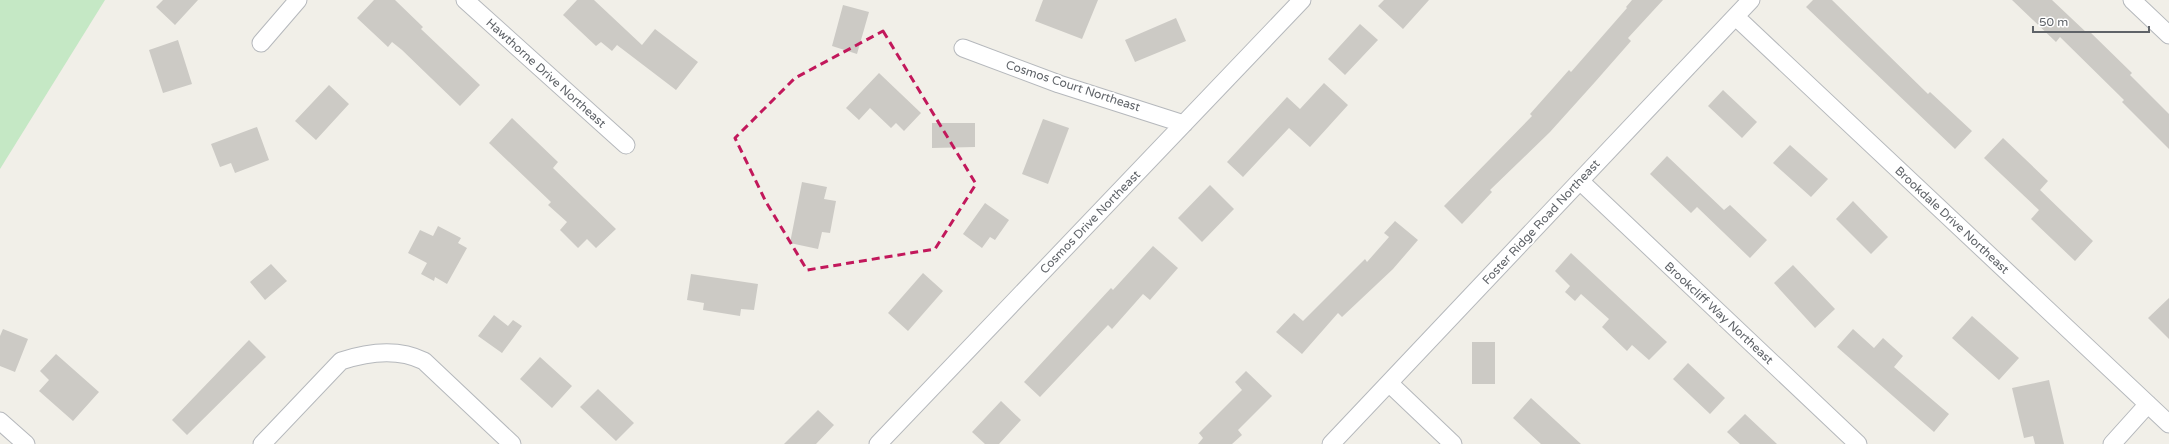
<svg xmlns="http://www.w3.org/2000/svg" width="2169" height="444" viewBox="0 0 2169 444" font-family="'Varela Round',sans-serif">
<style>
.green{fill:#c5e8c5}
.building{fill:#cccac5}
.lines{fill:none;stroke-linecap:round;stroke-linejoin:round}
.minor-casing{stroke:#b5b8bc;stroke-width:19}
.minor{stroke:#fff;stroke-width:17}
.marked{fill:none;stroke:#c2185b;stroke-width:3;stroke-dasharray:8 5;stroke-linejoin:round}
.labels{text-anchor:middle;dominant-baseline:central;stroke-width:4;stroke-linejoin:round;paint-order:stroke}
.street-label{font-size:12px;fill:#5f6368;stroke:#fff}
</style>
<rect width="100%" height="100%" fill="#f1efe8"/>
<path class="green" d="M0,0H105L0,169Z"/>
<path class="building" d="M163,0H198L175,25L156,7Z
M374,0H395L423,27L421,29L480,85L460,106L402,50L392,42L388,47L357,18Z
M577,0H594L642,45L655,29L698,62L676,90L617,45L612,51L601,42L596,46L563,15Z
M1043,0H1098L1082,39L1035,21Z
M1384,0H1429L1403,29L1378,6Z
M1632,0H1663L1628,38L1631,41L1595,82L1550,132L1490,190L1492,192L1462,224L1444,206L1532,116L1530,114L1569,70L1571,72L1627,8L1626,7Z
M1813,0H1832L1928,94L1930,92L1972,131L1955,149L1806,7Z
M2012,0H2052L2087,33L2089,31L2132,73L2130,75L2169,114V149L2122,102L2124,100L2060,37L2056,42Z
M843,5L869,12L857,54L832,46Z
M1176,18L1186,41L1135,62L1125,40Z
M1360,24L1378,40L1345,75L1328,59Z
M178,40L192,84L163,93L149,50Z
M879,73L921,113L904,131L896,123L891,128L870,108L859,120L846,108Z
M1324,83L1348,105L1310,147L1289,128L1243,177L1227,162L1287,97L1300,109Z
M329,85L349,104L316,140L295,121Z
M1723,90L1757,122L1742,138L1708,106Z
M512,118L558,162L553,168L616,229L596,248L587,239L578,248L560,230L567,222L548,205L551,202L489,143Z
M1043,119L1069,128L1048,184L1022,174Z
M932,123H975V147L932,148Z
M257,127L269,160L235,173L231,163L220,167L211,144Z
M2003,138L2048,181L2040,190L2093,241L2075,261L2031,219L2039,210L1984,158Z
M1790,145L1828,179L1811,197L1773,163Z
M1667,156L1724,210L1730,205L1767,240L1750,258L1697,207L1691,213L1650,174Z
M802,182L827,187L824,199L836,201L830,233L822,232L818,249L790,243Z
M1210,185L1234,209L1202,242L1178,218Z
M1853,201L1888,237L1871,254L1836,219Z
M985,203L1009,220L995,240L990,237L982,248L963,234Z
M1395,221L1418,240L1393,269L1342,317L1338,313L1302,354L1276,332L1294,313L1303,321L1365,259L1367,262L1389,237L1384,233Z
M438,226L461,238L458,243L467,248L447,284L435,277L434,281L421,274L427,263L408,253L420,230L433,236Z
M1153,246L1178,268L1150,300L1143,294L1112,329L1108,325L1040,397L1024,382L1111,288L1113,290Z
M1571,253L1667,342L1649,360L1632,345L1627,351L1602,327L1609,319L1581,294L1575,301L1565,292L1570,286L1555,271Z
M271,264L287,281L265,300L250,282Z
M1793,265L1835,309L1815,328L1774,283Z
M923,273L943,291L908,331L888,313Z
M691,274L758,284L754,310L741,309L740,316L703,310L704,303L687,300Z
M2169,298V339L2148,318Z
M494,315L508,326L513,320L522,326L502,353L478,336Z
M1972,316L2019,358L1999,380L1952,338Z
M3,329L28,339L15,372L0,366V336Z
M1853,329L1874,348L1883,338L1903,356L1894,367L1949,414L1934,432L1837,347Z
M249,340L266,357L187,435L172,420Z
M1472,342H1495V384H1472Z
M56,354L99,392L73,421L39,391L49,380L40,371Z
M540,357L572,386L552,408L520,379Z
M1688,363L1725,398L1710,414L1673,379Z
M1246,371L1272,396L1238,430L1242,435L1232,444H1198L1203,438L1199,433L1242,390L1235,382Z
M2049,380L2064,444H2035L2033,436L2024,438L2012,388Z
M598,389L634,423L616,441L580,407Z
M1531,398L1581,444H1541L1513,418Z
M1001,401L1021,420L999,444H985L972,432Z
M818,410L834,425L816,444H784Z
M1745,414L1777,444H1740L1727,432Z"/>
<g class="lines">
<defs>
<path id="minor" d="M465,0L626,145
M2132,0L2169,35
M1736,17L2169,424
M261,43L298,0
M963,48L1059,84L1184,124
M1580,181L1858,444
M1389,383L1453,444
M0,421L26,444
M262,444L341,361C368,352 398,348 424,361L512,444
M878,444L1302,0
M1331,444L1751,0
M2112,444L2148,404"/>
</defs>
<use href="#minor" class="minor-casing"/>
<use href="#minor" class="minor"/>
</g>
<path class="marked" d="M883,31L976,184L935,249L807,270L766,202L735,138L795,78Z"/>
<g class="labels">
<g class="street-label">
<text transform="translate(546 73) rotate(42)">Hawthorne Drive Northeast</text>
<text transform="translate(1073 86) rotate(18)">Cosmos Court Northeast</text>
<text transform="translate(1952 220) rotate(43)">Brookdale Drive Northeast</text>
<text transform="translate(1090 222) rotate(-46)">Cosmos Drive Northeast</text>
<text transform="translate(1541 222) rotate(-47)">Foster Ridge Road Northeast</text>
<text transform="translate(1719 313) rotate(43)">Brookcliff Way Northeast</text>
</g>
</g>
<path d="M2033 26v6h116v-6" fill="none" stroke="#5f6368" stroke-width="2"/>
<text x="2039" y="26" font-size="12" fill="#5f6368" stroke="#ffffff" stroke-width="3" paint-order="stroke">50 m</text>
</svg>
